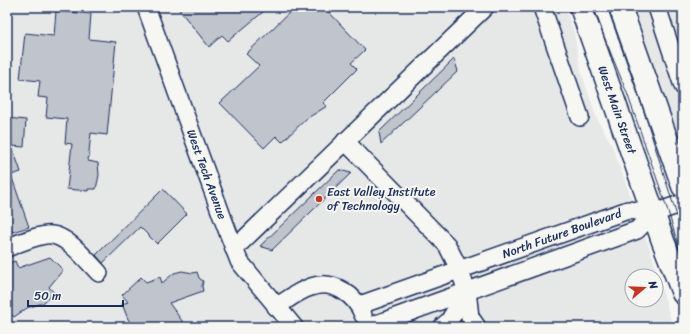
<svg xmlns="http://www.w3.org/2000/svg" width="690" height="334" viewBox="0 0 690 334" font-family="Sriracha,sans-serif">
<style>
.built{fill:#e6e7e7;fill-rule:evenodd}
.building{fill:#c0c4cd;stroke:#1b2f5e}
.lines{fill:none;stroke-linecap:round;stroke-linejoin:round}
.minor-casing{stroke:#1b2f5e;stroke-width:20}
.major-casing{stroke:#1b2f5e;stroke-width:25}
.minor{stroke:#f6f6f2;stroke-width:17}
.major{stroke:#f6f6f2;stroke-width:22}
.tram{stroke:#1b2f5e;stroke-width:1}
.poi-dot{fill:#c8321e;stroke:#f6f6f2;stroke-width:1.5}
.labels{text-anchor:middle;dominant-baseline:central;stroke-width:4;stroke-linejoin:round;paint-order:stroke}
.street-label{font-size:12px;fill:#1b2f5e;stroke:#f6f6f2}
.poi-label{font-size:12px;fill:#1b2f5e;stroke:#f6f6f2;text-anchor:start}
</style>
<rect width="100%" height="100%" fill="#f6f6f2"/>
<filter id="ink" filterUnits="userSpaceOnUse"><feTurbulence type="fractalNoise" baseFrequency=".025" numOctaves="2"/><feDisplacementMap in="SourceGraphic" scale="8" xChannelSelector="R" yChannelSelector="G"/><feConvolveMatrix kernelMatrix="1 2 1 2 8 2 1 2 1" color-interpolation-filters="sRGB"/></filter>
<g filter="url(#ink)">
<path class="built" d="M7,7H565L574,33L581,71L597,119L611,143L652,255L673,327H7ZM632,276H656V300H632Z
M632,7H683V158Z"/>
<path class="building" d="M177,7H269L228,41L222,35L209,47Z
M295,7H324L365,50L351,63L357,69L323,103L327,106L306,119L282,142L276,136L264,148L220,103L259,66L246,54Z
M56,11L91,14L89,39L116,42L107,135L91,133L88,161L98,163L99,175L96,189H88V191L67,189L72,144L65,143L67,119L46,117L48,98L38,97L40,81L20,79L25,33L54,36Z
M454,59L458,71L381,144L379,132Z
M7,118L26,120L24,147L12,146L21,172L11,175L29,227L12,232L7,217Z
M339,170L351,173L272,250L260,246Z
M163,189L187,214L157,244L140,227L103,263L96,255Z
M50,257L63,270L49,287L54,293L43,303L27,308L14,317L7,310V264L15,261L18,268Z
M182,271L193,273L197,272L199,278L203,281L202,286L203,291L169,303L185,325L177,327H135L132,325L128,319L122,304L128,302L122,295L141,277L146,282L160,277L162,283L174,273Z"/>
<g class="lines">
<defs>
<g id="minor">
<path id="s1" d="M146,7L223,219L239,261L294,327"/>
<path d="M542,7L580,117"/>
<path d="M657,7L683,86"/>
<path d="M345,141L447,245L459,269L467,291L470,317L477,327"/>
<path d="M7,248C16,244 43,233 52,235C69,237 87,261 99,273"/>
<path d="M234,249L485,7"/>
<path id="s2" d="M360,305L628,210L654,213L683,203"/>
<path d="M276,307C287,300 298,291 311,287C333,279 356,295 363,315"/>
<path d="M368,327L637,230L654,213"/>
<path d="M442,327L449,321L467,291"/>
</g>
<g id="major">
<path id="s3" d="M581,7L663,241L683,293"/>
<path d="M620,7L683,186"/>
</g>
</defs>
<use href="#minor" class="minor-casing"/>
<use href="#major" class="major-casing"/>
<use href="#minor" class="minor"/>
<use href="#major" class="major"/>
<path class="tram" d="M592,7L627,93L667,208L683,261
M608,7L633,77L683,235"/>
</g>
</g>
<circle class="poi-dot" cx="319" cy="199" r="4"/>
<g class="labels">
<g class="street-label">
<text stroke="none"><textPath href="#s3" startOffset="109">West Main Street</textPath></text>
<text stroke="none"><textPath href="#s1" startOffset="178">West Tech Avenue</textPath></text>
<text stroke="none"><textPath href="#s2" startOffset="214">North Future Boulevard</textPath></text>
</g>
<g class="poi-label">
<text x="327" y="192">East Valley Institute<tspan x="327" dy="14">of Technology</tspan></text>
</g>
</g>
<rect width="690" height="334" fill="none" stroke="#f6f6f2" stroke-width="24"/>
<rect x="12" y="12" width="666" height="310" fill="none" stroke="#1b2f5e" stroke-width="1.5" filter="url(#ink)"/>
<g transform="translate(644 288) rotate(71)"><circle r="19" fill="#f6f6f2" stroke="#9ea6b7"/>
<path d="M0-3L7 15L0 10L-7 15Z" fill="#c8321e"/>
<text y="-6" font-size="11" font-weight="bold" text-anchor="middle" fill="#1b2f5e">N</text>
</g>
<path d="M28 300v6h95v-6" fill="none" stroke="#1b2f5e" stroke-width="2"/>
<text x="34" y="300" font-size="12" fill="#1b2f5e" stroke="#f6f6f2" stroke-width="3" paint-order="stroke">50 m</text>
</svg>
